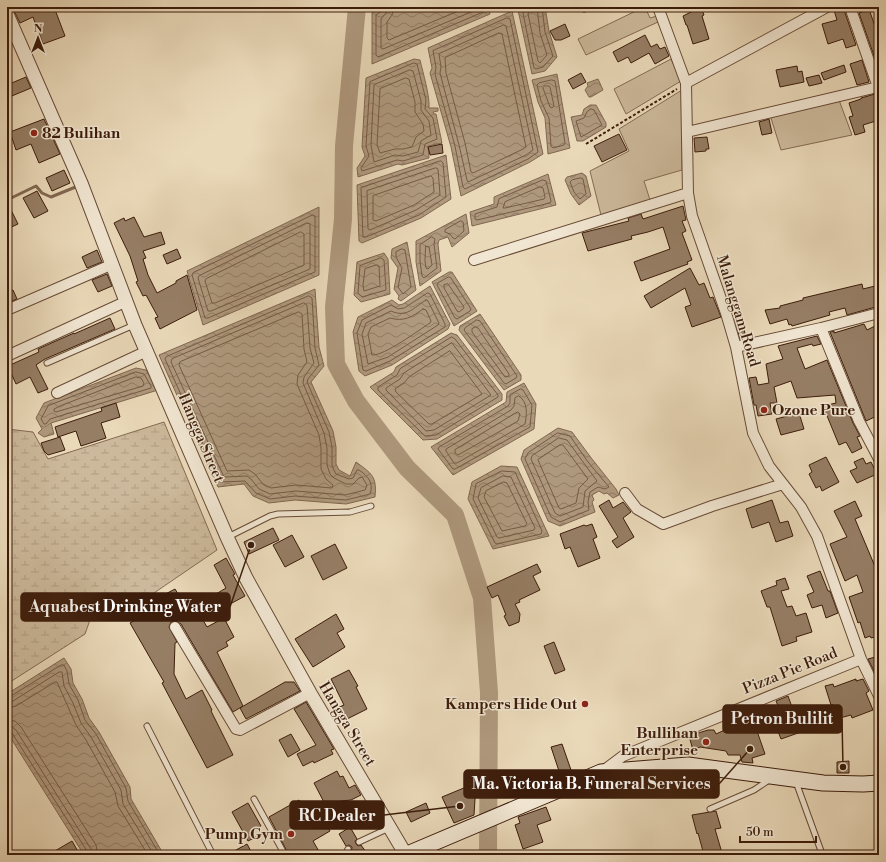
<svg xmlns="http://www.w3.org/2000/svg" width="886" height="862" viewBox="0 0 886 862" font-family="'Libre Bodoni',serif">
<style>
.green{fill:#ccb99b;stroke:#846a53}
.wetland{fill:url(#wetland-marsh);stroke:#846a53}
.water{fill:url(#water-waves);stroke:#816750}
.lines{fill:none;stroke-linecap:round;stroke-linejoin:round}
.shore{stroke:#765a44;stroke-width:1}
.stream{stroke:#816750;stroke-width:3}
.river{stroke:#af997e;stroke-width:18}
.building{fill:#967e65;stroke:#3c1c0b}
.service-casing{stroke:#684b36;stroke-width:7}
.minor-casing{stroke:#684b36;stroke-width:12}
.tertiary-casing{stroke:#684b36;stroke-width:15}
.secondary-casing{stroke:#3c1c0b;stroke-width:17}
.path{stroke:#3c1c0b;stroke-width:2;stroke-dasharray:3 2;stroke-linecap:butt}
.service{stroke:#f1e6d2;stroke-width:5}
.minor{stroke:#f1e6d2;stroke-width:10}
.tertiary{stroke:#f1e6d2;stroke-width:13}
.secondary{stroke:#f1e6d2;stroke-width:15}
.poi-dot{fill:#8f2418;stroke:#f1e6d2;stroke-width:1.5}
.labels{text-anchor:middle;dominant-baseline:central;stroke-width:3;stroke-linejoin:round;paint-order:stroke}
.poi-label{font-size:15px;font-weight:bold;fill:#3c1c0b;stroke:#f1e6d2;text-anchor:end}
.street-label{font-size:15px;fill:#3c1c0b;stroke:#f1e6d2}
.leader{fill:none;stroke:#3c1c0b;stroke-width:1.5}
.callout-dot{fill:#3c1c0b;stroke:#f1e6d2;stroke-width:1.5}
.callout{fill:#3c1c0b;stroke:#3c1c0b;stroke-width:1.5}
.callout-label{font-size:16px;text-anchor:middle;font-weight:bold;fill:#fff}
</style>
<defs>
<pattern id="wetland-marsh" width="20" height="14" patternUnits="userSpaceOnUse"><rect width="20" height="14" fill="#ccb99b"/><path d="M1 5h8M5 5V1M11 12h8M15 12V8" fill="none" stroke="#b09e84"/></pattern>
<pattern id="water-waves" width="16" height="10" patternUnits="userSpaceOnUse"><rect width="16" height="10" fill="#af997e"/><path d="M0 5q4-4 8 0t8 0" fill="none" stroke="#907c65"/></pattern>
</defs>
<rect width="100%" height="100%" fill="#ead9b9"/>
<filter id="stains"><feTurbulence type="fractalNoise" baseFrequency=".005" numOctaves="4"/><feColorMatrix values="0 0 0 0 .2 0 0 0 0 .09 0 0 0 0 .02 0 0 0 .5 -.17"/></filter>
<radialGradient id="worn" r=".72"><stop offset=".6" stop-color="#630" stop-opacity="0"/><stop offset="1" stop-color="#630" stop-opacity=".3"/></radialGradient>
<path class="green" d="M644,7H645L650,18L657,16L658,22L586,55L578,39Z
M671,59L681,81L626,114L614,89Z
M682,90V170L644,181L650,200L601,215L590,171L629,151L619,129Z
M839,100L852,135L781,150L770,115Z"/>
<path class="wetland" d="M164,422L217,550L151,595L133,604L122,598L91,617L85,634L7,684V429L33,432L48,459Z"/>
<path class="water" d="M383,7H488L490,14L372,64V11Z
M524,7H545L549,31L557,57L545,71L532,74L518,10Z
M512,11L543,154L530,162L461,196L451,147L430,73L432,68L428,48Z
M414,59L420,60C423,73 430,96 429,108H438V111L433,112L434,114H436L442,143L428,146L429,158L402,165L398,164L358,177L357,168L365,156L362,147L366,78Z
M557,74L570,148L548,154L545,118L538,102L532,80Z
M598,79L603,90L591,97H589L585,90L588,86L587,83Z
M590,105H596L606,123V127L583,141H577L571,117L582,115L584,109Z
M446,155L451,199L421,218L362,243L359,241L357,185Z
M582,173L586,176L591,196L579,205L571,194L565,180L567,177Z
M548,174L556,205L472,226L470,212L494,204V197Z
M319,207V275L203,325L187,271Z
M466,214L469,233L452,247L448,237L439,240L438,244L441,271L420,286L416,262V241Z
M407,242L416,290L401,301L398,299L399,296L394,289L398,268L391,258L392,249Z
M384,253L388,259L390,294L361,302L354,295L357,262Z
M449,272H452L477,311L454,326L432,282Z
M430,286L450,324L448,329L392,365L365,376L359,371L353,332L358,317L392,300L399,305L403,304Z
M315,289L319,347L324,366L311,382L333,431L336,447V464L339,470L350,476L356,462C372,474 377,476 375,497L346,504L295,500L269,503L253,496L244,484L218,487L159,355Z
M480,314L521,375V380L504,390L459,330L460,326Z
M451,333L457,335L502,394V400L437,439L423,440L370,387L394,372L396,367Z
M136,368L146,370L158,390L51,423L54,434L44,437L38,433L42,429L36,418L44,403Z
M524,383L536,404L534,429L453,475L431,447L506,402L507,392Z
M558,428L572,432L592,459L616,489L619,495L613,498L607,493L604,494L599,491L592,495L594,500L592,502L595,512L560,526L548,521L521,459L524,450Z
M501,466L517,467L549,536L493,549L468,499L472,482Z
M64,658L71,669L73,683L82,699L89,718L99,732L130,787L131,799L164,855H84L7,732V694Z"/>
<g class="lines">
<path class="shore" d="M383,7L382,11L376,15V55L378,57L483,12L484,7
M388,7L386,13L381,19V48L383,49L478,9L479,7
M394,7L392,15L387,22V38L389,40L468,7
M525,7L523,13L534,68L536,69L543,67L553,56L545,32L542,7
M530,7L528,14L538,61L540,63L547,55L540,33L537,7
M507,18L510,19L538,152L528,159L465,189L463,187L455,146L435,74L436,67L433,51Z
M504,25L506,26L533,150L526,155L468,182L467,180L459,145L440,73L441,67L439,54Z
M499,33L502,34L526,147L523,149L473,173L471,172L465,143L446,73L445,58Z
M414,63L417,64L426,100L425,109L433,118L437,139L425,144L423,155L403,161L397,160L362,171L361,168L369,156L366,146L370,82Z
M410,70L413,71L421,101V110L429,121L431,135L421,141L418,152L403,156L395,155L374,162L371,145L374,85Z
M406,78L409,79L415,102V112L423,124L424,131L416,137L412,147L403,149H395L380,153L377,145L380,89Z
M552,80L555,81L565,143L564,145L553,148L551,146L549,118L541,101L537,85L539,83Z
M545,86H549L550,87L554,106L552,108L550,107L543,88Z
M591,109L594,110L602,125L581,137L576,121L584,118L587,112Z
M441,161L443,163L446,197L419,215L366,237H363L361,188Z
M436,168L438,169L440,195L416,210L370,230L368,229L367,191Z
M431,176L433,178L434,192L414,205L376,221L373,220V196Z
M581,178L583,179L586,194L580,199L574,192L570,182L572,180Z
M543,180L546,181L551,201L550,203L477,220L475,219V214L497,207L499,199Z
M540,187L543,188L545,197L544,199L505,208H503L505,202Z
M313,215L315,216V272L208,318H205L192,275L193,273Z
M461,221L463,222L464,231L455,239L453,238L450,234L445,232V230Z
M307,223L310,224V269L211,311H208L198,278L199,276Z
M301,232L304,234V265L215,303H212L205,281L206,279Z
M432,237L435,239L434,244L437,268L424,278L422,276L420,261V245Z
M426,246L429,247L432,265L428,269L426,268L425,261Z
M402,249L405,250L411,287L403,294L398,287L402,268L396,257V252Z
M381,258L384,260L386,290L362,297L358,293L360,266Z
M377,265L379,266L380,286L364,291L363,285L365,269Z
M449,277L451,278L471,309L470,311L457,319L455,318L437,285L438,283Z
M448,284L464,307L463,309L459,312L457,311L444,288V285Z
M428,293L430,294L445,324V327L390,361L366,371L363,370L357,333L362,320L391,305L398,309L404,308Z
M309,296L312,298L315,348L319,365L308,379L307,382L329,432L332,447V466L336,474L349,479L353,478L357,470H359C368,476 374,483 370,494L346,500L295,496L270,499L256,493L245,481L220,482L165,359L166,357Z
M426,300L428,301L439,323L438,325L388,357L368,364L362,334L366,323L391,311C407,318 413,308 426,300Z
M304,303L307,305L310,348L314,363L304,377L303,383L324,433L327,448V465L330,474L334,478L346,484H353L359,478L362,477L367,485L365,490L345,495L296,491L270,494L259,489L251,479L247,476L224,477L171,362L172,359Z
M423,309L426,310L431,321L430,323C419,330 384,356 372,355L368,334L371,327L390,318C404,322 412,317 423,309Z
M299,312L302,314L304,349L307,362L298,375L297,384L319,435L321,448V469L326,479L333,485L332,488L296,485L271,488L263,484L255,474L249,470L227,471L179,365L180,362Z
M477,320L480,321L517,376L516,378L506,384L504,383L464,330L465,328Z
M476,327L478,328L509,374V376L505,377L472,332V329Z
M452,337L455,339L498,395V397L436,435L425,436L378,390V387L397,375L400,369Z
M452,343L491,395L434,430L426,431L386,390V388L400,379L404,373Z
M450,351L482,394L432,424H429L396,392L395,389L404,383L409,377Z
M136,372L144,374L151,386V388L50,419L46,424H44L41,419L48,406Z
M136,377L141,378L144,383L143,386L56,412L54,411V409L60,406Z
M521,389L523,390L532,405L530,427L455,469H453L438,449L439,447L508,406L510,403V395Z
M519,396C528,402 527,414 525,424L457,463H454L446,451V449L511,410L514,406L515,398Z
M518,412L520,414L518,421L458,455L455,453V450Z
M558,433L570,436L588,462L609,487L605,489L598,487L590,492L588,502L589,510L560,522L551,517L525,459L528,453Z
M559,438L567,440L597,481L585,491L583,507L560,516L555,513L531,459L532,456Z
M560,445H563L588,479L579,488L576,503L561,509L559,508L538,460Z
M502,471L515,472L542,531L541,534L497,544L495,543L473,499L476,484Z
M503,476L511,477L535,528L534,530L499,538L497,537L478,498L481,488Z
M504,482L507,483L527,524L525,526L502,531L484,497L486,491Z
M7,697L11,696L61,665H64L67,671L69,684L78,700L85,720L96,734L126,788L128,801L160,855
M7,702L13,701L59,672H62L64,686L73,703L81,723L91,737L121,790L123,804L154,855
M7,708L16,706L55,682H57L76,725L86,740L115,792L118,806L148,855
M7,720L15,721L21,727L96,845L98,855
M7,726L12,727L16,730L91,849L92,855
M7,731L12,733L87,851V855"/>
<path class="stream" d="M7,200L36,186L42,193L51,197L78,186"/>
<path class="river" d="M357,7L344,146L343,219L334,307L336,364L356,401L407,468L455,515L482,598L489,693L488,855"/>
</g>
<path class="building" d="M19,7H54L65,36L43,44L33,17L20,23L13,9Z
M701,7L704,15L702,16L709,39L693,44L687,25H686L683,16Z
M843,7L856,45L846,48L843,39L828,44L822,24L837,20L834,10Z
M869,9L879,38V70L859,13Z
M565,24L570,36L561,40H555L550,31Z
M645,35L651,47L657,44L660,49L665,47L669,56L655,64L649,53L631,63L628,57L618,62L613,52Z
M862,60L869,82L857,85L850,64Z
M844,65L846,72L824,80L821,73Z
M797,66L798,72L802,71L804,82L780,87L776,70Z
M581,73L586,82L573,89L568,80Z
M819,75L822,83L809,86L806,78Z
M26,77L31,88L7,98V85Z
M875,94L879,106V107L877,108L879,120L863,125L865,132L855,135L849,117L853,116L849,103L861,99V98Z
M44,119L60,154L39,163L31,144L16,150L10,132Z
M769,119L772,133L762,135L759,122Z
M619,134L627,150L602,162L594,146Z
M707,137L709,149H706V151L695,152L694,138Z
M442,144L443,153L430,155L428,147Z
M64,170L70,183L52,191L46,178Z
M37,191L48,211L34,218L23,198Z
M7,202L18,224L7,229Z
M683,206L686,220L682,221L686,231L682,233L692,260L687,262L688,264L641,281L634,262L670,249L663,227L648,232L631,236L632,239L588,251L582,233L629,221L628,218L641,214L643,219Z
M134,217L144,237L161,232L165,244L143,251L146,258L143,259L148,275L157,293L176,283V281L187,275L197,310L160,329L155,318L158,317L146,295L143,296L136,282L138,281L130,256L114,223L124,218L125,221Z
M177,249L181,258L167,264L163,255Z
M97,250L102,262L87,268L82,257Z
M690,268L699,285L704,283L710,298L713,297L721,317L692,327L685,307L691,305L685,288L651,308L644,296Z
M107,274L112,286L98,292L92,280Z
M862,284L863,289L879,285V306L847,315L845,308L829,312L830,315L792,326L791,324L789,325L787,319L770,324L765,310L780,308V306L803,300V298Z
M13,290L17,299L7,303V292Z
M741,316L746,338L740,339L734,318Z
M110,318L115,329L45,359L36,365L48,389L38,393L30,377L16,384L8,366L39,352L38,349L74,333V334Z
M864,324L867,330L875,326L879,334V415L866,421L830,332L834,331V333Z
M817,336L821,344L813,346L812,344L797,348L805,369L827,360L853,423L860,436L857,437L862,448L852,453L846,442L839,445L823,406L836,403L835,395L797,398L791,381L774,387L777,403H770L772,414L758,416L756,405H754L749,378L756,377L758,385L769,383L766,364L783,359L778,346Z
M116,403L120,417L101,423L106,438L81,446L76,431L58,437L55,427L102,411L101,408Z
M799,413L804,429L781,435L776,419Z
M60,437L65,450L48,455L44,451L41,443Z
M826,457L839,482L822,491L820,486L816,488L809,474L812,472L809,465Z
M863,458L866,464L871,462L877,474L857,483L850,471L857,468L854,462Z
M609,500L613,508L623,502L631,512L623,518L634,537L617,548L612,541L618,537L599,506Z
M772,500L780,523L788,521L793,536L776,542L769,522L752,528L746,509Z
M855,501L862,516L855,519L879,576V636L871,638L870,636L865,638L860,622L858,623L849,597L863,592L857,575L845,581L830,544L847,537L834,511Z
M592,524L597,537L593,539L600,558L578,567L570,547L565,549L560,534L584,525L586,526Z
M273,528L279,540L249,554L244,542Z
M292,535L304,557L285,567L273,545Z
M335,544L347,568L323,580L311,556Z
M226,558L235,574L233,575L245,596L219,610L211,597L226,588L214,565Z
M537,564L541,572L533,576L540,590L519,600L520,602L515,604L520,614L519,622L509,626L504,616L506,615L498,595L492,598L487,587Z
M820,571L828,591H830L838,613L826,618L822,605L812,608L807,595L814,592L807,576Z
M785,578L789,589L781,591L787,607L792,606L796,616L806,613L812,632L796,637L797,641L782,646L770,607H767L761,591L777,585L776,581Z
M175,589L184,604L194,598L199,607L196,608L207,627L224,618L234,637L226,642L228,646L217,652L243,706L233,712L181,624L175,621L171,622L169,627L177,642L175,643L174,674L186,699L202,690L212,710L211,711L233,755L207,768L162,683L164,682L130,623L163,605L158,598Z
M336,614L344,629L337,633L345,647L313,667L295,639Z
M554,642L565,670L555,674L544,646Z
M879,656V681L868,659Z
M349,670L358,686L356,687L367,709L343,721L337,708L344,705L331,679Z
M856,679V681L863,679L869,691L866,693L873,710L852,718L851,715L836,719L833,705H831L825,686L833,684L834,687Z
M285,682H294L300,691L246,719L240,708Z
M788,696L801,732L781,739L770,711L779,708L776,701Z
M306,702L334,749L331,750L333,754L314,763L313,761L303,766L297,754L316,745L294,709Z
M750,711L765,754L752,758L753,763L742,762L740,755H728L726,751L700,747L693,750L689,736L708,730H714L716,734L738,724L735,717Z
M291,734L300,750L288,757L279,740Z
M562,744L571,770L560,774L551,747Z
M849,761V773H837V762Z
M337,771L340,777L343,776L349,788L355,785L361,795L351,800L341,801L327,808L314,783Z
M476,783L474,815L454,823L442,797Z
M299,800L313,823L322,817L330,831L313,841L321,855H289L269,817Z
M248,803L261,826L252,831L256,837L248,841L232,812Z
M426,803L430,813L411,822L406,812Z
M546,807L551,820L537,825L543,842L523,849L515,825L520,823L518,817Z
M716,811L721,828L715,829L722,853L713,855H704L698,833L697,834L692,815Z
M350,827L357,839L355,841L356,844L358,846L361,845L368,855H352L351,853L352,847L349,845L346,846L339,834Z
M72,841L80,855H48Z
M247,844L253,855H227Z"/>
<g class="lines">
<defs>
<path id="service" d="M584,9L588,7
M47,363L134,325
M228,537L270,516L278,514L350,512L371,506
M147,726L213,855
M796,782L821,851
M254,799L285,855
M710,809L754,790L769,780
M359,842L389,828
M345,855L348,849"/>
<path id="minor" d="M658,7L686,83L688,193L692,216L726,313L736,347L753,433L769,466L801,507L817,536L861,659L879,696
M686,83L827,7
M687,132L878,87L850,7
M474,260L688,193
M7,310L113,264
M821,328L859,421L879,459
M736,347L821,328L879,313
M7,356L127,301
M57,393L147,351
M625,493L637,509L663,524L712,506L783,484
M175,627L236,729L240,730L310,693
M603,771L623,756L861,659"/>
<path id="tertiary" d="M7,14L81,183L135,325L227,537L246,578L310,693L406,855"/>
<path id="secondary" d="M405,855L601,772L688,765L823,783L863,784L879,783"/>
</defs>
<use href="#service" class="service-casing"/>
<use href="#minor" class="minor-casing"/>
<use href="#tertiary" class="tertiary-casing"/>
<use href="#secondary" class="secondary-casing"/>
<path class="path" d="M586,144L677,89"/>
<use href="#service" class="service"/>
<use href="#minor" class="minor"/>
<use href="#tertiary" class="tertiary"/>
<use href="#secondary" class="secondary"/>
</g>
<g class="poi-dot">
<circle cx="34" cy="133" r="4"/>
<circle cx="764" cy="410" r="4"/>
<circle cx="585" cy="704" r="4"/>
<circle cx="706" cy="742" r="4"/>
<circle cx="291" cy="834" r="4"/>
</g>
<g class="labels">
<g class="poi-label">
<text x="42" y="133" text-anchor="start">82 Bulihan</text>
<text x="772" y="410" text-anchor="start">Ozone Pure</text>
<text x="577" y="704">Kampers Hide Out</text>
<text x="698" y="733">Bullihan<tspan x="698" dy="17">Enterprise</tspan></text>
<text x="283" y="834">Pump Gym</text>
</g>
<g class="street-label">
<text transform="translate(738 311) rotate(73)">Malanggam Road</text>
<text transform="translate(201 438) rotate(67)">Hangga Street</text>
<text transform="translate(790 671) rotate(-22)">Pizza Pie Road</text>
<text transform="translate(347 724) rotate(59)">Hangga Street</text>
</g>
</g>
<path class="leader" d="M251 545L230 607M843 767L842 719M750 749L719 784M460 806L384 815"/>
<g class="callout-dot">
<circle cx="251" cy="545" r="4"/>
<circle cx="843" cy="767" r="4"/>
<circle cx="750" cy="749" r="4"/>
<circle cx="460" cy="806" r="4"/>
</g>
<g class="callout">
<rect x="21" y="593" width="209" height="28" rx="4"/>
<rect x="723" y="705" width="119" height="28" rx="4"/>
<rect x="464" y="770" width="255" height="28" rx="4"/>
<rect x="290" y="801" width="94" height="28" rx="4"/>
</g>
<g class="callout-label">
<text x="125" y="612">Aquabest Drinking Water</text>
<text x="782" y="724">Petron Bulilit</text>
<text x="591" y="789">Ma. Victoria B. Funeral Services</text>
<text x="337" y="821">RC Dealer</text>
</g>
<rect width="886" height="862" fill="none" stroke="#ead9b9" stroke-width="24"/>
<rect x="8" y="8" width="870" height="846" fill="none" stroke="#3c1c0b" stroke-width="2"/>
<rect x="12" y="12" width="862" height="838" fill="none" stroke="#3c1c0b"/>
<g transform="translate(38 38)" stroke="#f1e6d2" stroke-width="3" paint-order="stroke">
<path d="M0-3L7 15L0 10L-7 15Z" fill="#3c1c0b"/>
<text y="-6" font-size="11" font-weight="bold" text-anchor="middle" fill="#3c1c0b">N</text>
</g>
<path d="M740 836v6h76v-6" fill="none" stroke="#3c1c0b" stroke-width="2"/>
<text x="746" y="836" font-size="12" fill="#3c1c0b" stroke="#f1e6d2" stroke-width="3" paint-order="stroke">50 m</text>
<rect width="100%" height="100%" filter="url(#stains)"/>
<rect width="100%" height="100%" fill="url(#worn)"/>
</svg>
